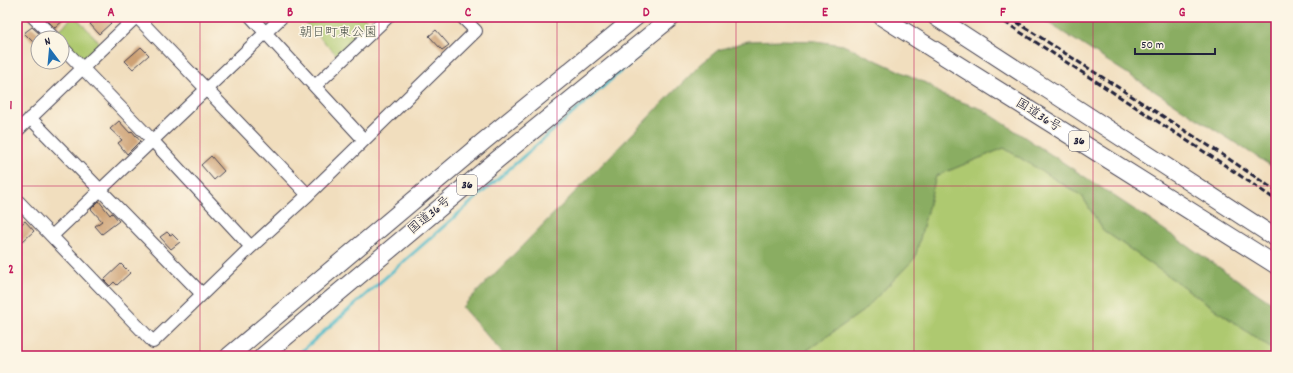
<svg xmlns="http://www.w3.org/2000/svg" width="1293" height="373" viewBox="0 0 1293 373" font-family="Dekko,'Klee One',sans-serif">
<style>
.green{fill:#aec96f;stroke:#687655}
.forest{fill:#8aad62;stroke:#56684e}
.lines{fill:none;stroke-linecap:round;stroke-linejoin:round}
.stream{stroke:#4ebac8;stroke-width:3}
.building{fill:#cda175}
.minor-casing{stroke:#413e4f;stroke-width:14}
.highway-casing{stroke:#413e4f;stroke-width:19}
.minor{stroke:#fff;stroke-width:12}
.highway{stroke:#fff;stroke-width:17}
.rail{stroke:#22223b;stroke-width:3;stroke-dasharray:6 3;stroke-linecap:butt}
.grid{fill:none;stroke:#c2185b;stroke-width:1;stroke-opacity:0.55}
.labels{text-anchor:middle;dominant-baseline:central;stroke-width:3;stroke-linejoin:round;paint-order:stroke}
.shield{fill:#fcf5e5;stroke:#63616e;stroke-width:1}
.shield-label{font-size:12px;font-weight:bold;fill:#22223b}
.park-label{font-size:13px;fill:#4c544b;stroke:#fcf5e5}
.street-label{font-size:13px;fill:#22223b;stroke:#fcf5e5}
.neatline{fill:none;stroke:#c2185b;stroke-width:1.5}
.grid-label{font-size:13px;text-anchor:middle;font-weight:bold;fill:#c2185b}
</style>
<rect width="100%" height="100%" fill="#fcf5e5"/>
<filter id="ink" filterUnits="userSpaceOnUse"><feTurbulence type="fractalNoise" baseFrequency=".025" numOctaves="2"/><feDisplacementMap in="SourceGraphic" scale="8" xChannelSelector="R" yChannelSelector="G"/><feConvolveMatrix kernelMatrix="1 2 1 2 8 2 1 2 1" color-interpolation-filters="sRGB"/></filter>
<filter id="wash" filterUnits="userSpaceOnUse"><feTurbulence type="fractalNoise" baseFrequency=".012" numOctaves="4" result="noise"/><feDisplacementMap in="SourceGraphic" scale="16" xChannelSelector="R" yChannelSelector="G"/><feGaussianBlur stdDeviation="0.9" result="paint"/><feColorMatrix in="noise" values="0 0 0 0 0 0 0 0 0 0 0 0 0 0 0 0 0 1.4 0 .05"/><feComposite in="paint" operator="in"/></filter>
<g filter="url(#wash)">
<rect width="100%" height="100%" fill="#f1debe"/>
<path class="green" d="M73,17H76L100,43L80,62L62,43V38H58L54,35Z
M299,17H364L371,25L339,57Z
M1004,148L1082,196L1103,230L1276,352V356H799L863,311L915,258L936,176Z"/>
<path class="forest" d="M1039,17H1276V169Z
M781,40L816,41L843,45L930,85L942,95L982,109L1135,210L1276,306V352L1103,230L1082,196L1004,148L936,176L915,258L863,311L799,356H505L462,307L701,64L718,50L748,41Z"/>
<g class="lines">
<path class="stream" d="M678,21L683,17
M296,356L646,49"/>
</g>
<g id="blocks">
<path class="building" d="M44,17H67L55,28Z
M99,17H105L111,23L99,34L90,24Z
M32,27L41,35L33,42L24,33Z
M436,30L449,45L442,50L429,36Z
M141,47L149,55L133,69L125,61Z
M119,121L130,133L132,131L140,141L127,154L118,143L122,140L110,129Z
M211,156L224,171L214,180L201,165Z
M99,201L110,215L112,213L119,221L102,234L95,226L102,221L91,209Z
M25,221L34,231L23,241L17,234V228Z
M167,232L170,235L172,234L180,242L171,249L160,237Z
M121,264L130,273L117,285L114,282L110,286L104,280Z"/>
</g>
</g>
<g filter="url(#ink)">
<use href="#blocks" fill-opacity="0" stroke="#413e4f" stroke-width="1"/>
<g class="lines">
<defs>
<path id="minor" d="M33,17L54,38
M137,17L308,195
M251,17L364,140
M62,47L152,140L251,247
M315,86L388,17
M30,118L202,294
M17,131L136,17
M17,200L153,342L251,247L308,195L476,31L462,17
M52,236L282,17"/>
<path id="highway" d="M882,17L1276,265
M936,17L1276,238
M229,356L484,141L636,17
M263,356L498,159L672,17"/>
</defs>
<use href="#minor" class="minor-casing"/>
<use href="#highway" class="highway-casing"/>
<use href="#minor" class="minor"/>
<use href="#highway" class="highway"/>
<path class="rail" d="M997,17L1223,164L1276,200
M1009,17L1226,157L1276,191"/>
</g>
</g>
<path class="grid" d="M200,17V356M379,17V356M557,17V356M736,17V356M914,17V356M1093,17V356M17,186H1276"/>
<g class="labels">
<g class="shield">
<rect x="1069" y="131" width="20" height="20" rx="3"/>
<rect x="457" y="175" width="20" height="20" rx="3"/>
</g>
<g class="shield-label">
<text x="1079" y="141">36</text>
<text x="467" y="185">36</text>
</g>
<g class="park-label">
<text x="338" y="33">朝日町東公園</text>
</g>
<g class="street-label">
<text transform="translate(1038 116) rotate(32)">国道36号</text>
<text transform="translate(430 216) rotate(-40)">国道36号</text>
</g>
</g>
<rect width="1293" height="373" fill="none" stroke="#fcf5e5" stroke-width="44"/>
<g transform="translate(50 50) rotate(344)"><circle r="19" fill="#fcf5e5" stroke="#a5a1a1"/>
<path d="M0-3L7 15L0 10L-7 15Z" fill="#1f6fb2"/>
<text y="-6" font-size="11" font-weight="bold" text-anchor="middle" fill="#22223b">N</text>
</g>
<path d="M1135 48v6h80v-6" fill="none" stroke="#22223b" stroke-width="2"/>
<text x="1141" y="48" font-size="12" fill="#22223b" stroke="#fcf5e5" stroke-width="3" paint-order="stroke">50 m</text>
<rect x="22" y="22" width="1249" height="329" class="neatline"/>
<g class="grid-label">
<text x="111" y="16">A</text>
<text x="290" y="16">B</text>
<text x="468" y="16">C</text>
<text x="646" y="16">D</text>
<text x="825" y="16">E</text>
<text x="1003" y="16">F</text>
<text x="1182" y="16">G</text>
<text x="11" y="109">1</text>
<text x="11" y="273">2</text>
</g>
</svg>
